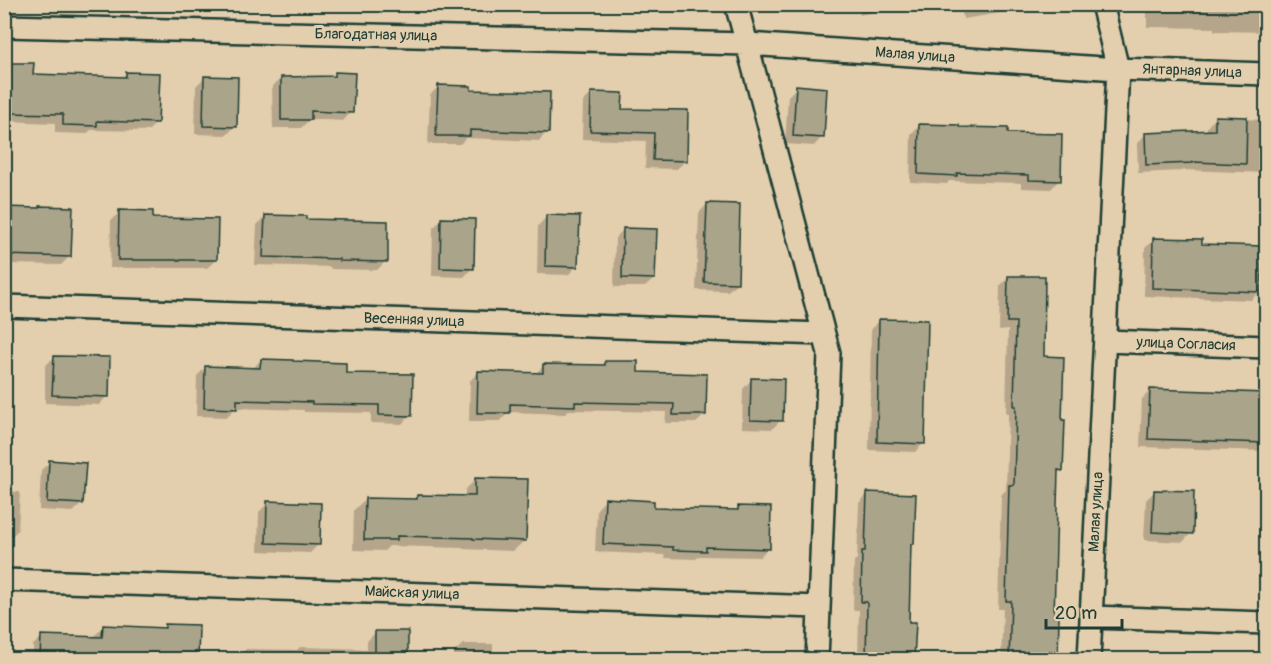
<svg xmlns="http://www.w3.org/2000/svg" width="1271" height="664" viewBox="0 0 1271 664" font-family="Pangolin,sans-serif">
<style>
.shadow{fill:#0003}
.building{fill:#aaa48a;stroke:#1f3d34;stroke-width:1.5}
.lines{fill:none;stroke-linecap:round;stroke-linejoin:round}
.minor-casing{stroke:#1f3d34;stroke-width:26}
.minor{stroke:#e3cfad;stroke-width:21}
.labels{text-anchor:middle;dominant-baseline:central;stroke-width:6;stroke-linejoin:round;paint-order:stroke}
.street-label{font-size:15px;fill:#1f3d34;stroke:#e3cfad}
</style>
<rect width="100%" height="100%" fill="#e3cfad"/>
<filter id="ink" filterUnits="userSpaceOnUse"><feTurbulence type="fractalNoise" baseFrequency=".0167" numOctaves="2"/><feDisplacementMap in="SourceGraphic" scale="12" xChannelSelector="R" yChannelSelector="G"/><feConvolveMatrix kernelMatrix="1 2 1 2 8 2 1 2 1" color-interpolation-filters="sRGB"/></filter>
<g filter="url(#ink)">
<path class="shadow" d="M858,4H899L898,6L860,15Z
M961,4H1015L1007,12L963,19Z
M1147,4H1266V32L1214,31V28L1147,27Z
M4,64L32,75L122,78L126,73L157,122L148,131L91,130L86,134L55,133V123L4,121Z
M336,74L351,112L343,121L310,119L301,128H273L272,87L281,78H332Z
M205,77L235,126L227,135L195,134L196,86Z
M438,87L470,92L547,132L539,141L466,138L460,144H428L430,95Z
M797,87L822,137L814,146L785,144L788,96Z
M592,93L621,110L687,112L686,160L677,169L645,168L646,141L582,139L583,102Z
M1215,118L1266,120V173L1184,170L1182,171L1138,173L1137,143L1146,134L1207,132V127Z
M920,125L1006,135L1059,180L1051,189L1021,188V183L949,181L947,184L910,182L911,134Z
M707,204L737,283L728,291L696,290L699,213Z
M39,208L70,256L61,265L4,264V209L37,210Z
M120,212L151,219L216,260L207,268H110L111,220Z
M265,216L305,221L386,261L377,270L330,269L331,267L255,265L257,225Z
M546,217L577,266L568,275L537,274L538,226Z
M442,219L472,268L464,277L432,276L433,228Z
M623,230L654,279L645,287H614L615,238Z
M1154,240L1259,292L1251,300L1144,296L1145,248Z
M1008,278L1043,358L1061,470L1056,475L1052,619L1056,660H1001L1003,609H998L1001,495L1006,490L1008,414H1006L1008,330L999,331L1000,286Z
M880,320L924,443L915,452L869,450L871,329Z
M54,357L107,396L99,405L45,403V366Z
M261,360L345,374L410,415L402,424L371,423V413L304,412V410L235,408L227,417L196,416L197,376L205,368L252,369Z
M606,362L636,373L705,415L696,423H665L666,412L569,410L565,414L509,412L500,421H469L470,381L478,372L535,374L544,365L601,367Z
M751,380L781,420L772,429L742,428L743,389Z
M1150,391L1266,394V451L1140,447L1142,399Z
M50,462L82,504L73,512L39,510L41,470Z
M476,479L524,541L513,551L463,549V548L389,546L384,551L353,550L354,510L365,499L413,501L417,497L465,498V490Z
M4,491L20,492L18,530L9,539H4Z
M1154,492L1191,533L1183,542L1144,540L1146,500Z
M867,494L912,543L910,546L907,624L913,660H858L859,610H853L854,561L857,559L859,503Z
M605,500L652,510L734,512L738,508L768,548L760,557L699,556L696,559L665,558V555L595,552L597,509Z
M268,503L319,544L310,553L258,551L259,512Z
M166,626L196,660H33V645L42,637L95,638V635L104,627L163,629Z
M376,632L406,660H238V657L246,649L297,650L300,647L367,649V641Z
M463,644H493V660H454V652Z
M594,656H625V660H590Z"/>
<path class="building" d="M4,63H34L33,74L126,77V72L160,73L158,123L97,121V126L63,125V114L4,113Z
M335,72L355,73L353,113L311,111V120H281V77L335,76Z
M204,76L238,77L237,127L203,126Z
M438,85L471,86V90L550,92L549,133L470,130V136H436Z
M796,85L827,88L824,138L793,136Z
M591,92L623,93L622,109L688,110L687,161L653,160L654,133L590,131Z
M1215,116L1247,117L1246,164L1193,162V163L1146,165L1145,133L1215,130Z
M919,124L959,125V127L1008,128V133L1062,134L1061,181L1029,180V175L957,173V176L918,174Z
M707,203L740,204L738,283L704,282Z
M39,206L73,207L71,257L4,255V207L39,208Z
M119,210L153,211V218L218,219L217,260H118Z
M265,215L306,216V219L388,221V262L339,261V259L263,257Z
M546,215L580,216L578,267L545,266Z
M441,218L475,219L474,269L440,268Z
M623,228L657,229L655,279L622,278Z
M1153,238L1202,239V244L1262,246L1261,292L1152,288Z
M1008,276H1045L1044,356L1064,357L1062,420H1065L1063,471L1058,470L1054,617H1059L1058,660H1009L1011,601H1006L1009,485H1014L1016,406H1014L1016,322H1007Z
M879,319L928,320L925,444L877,442Z
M54,356L110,357L109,397L52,395Z
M261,359L293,360V361L346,363V373L413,374L412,416L379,415V405L312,404V402L237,400V409L204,408L205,366L260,368Z
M605,361H638V372L707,374L706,415H673L674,404L575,402V406L510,404V413H477L478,371L543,373V364L605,365Z
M751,378L784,379L783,421L750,420Z
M1150,389L1266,393V443L1148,439Z
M49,460L86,463L83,504L47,502Z
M475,478L528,479L526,541L473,539V538L397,536V540H364L365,498L417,499V495L475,496Z
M1154,490L1194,491L1193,534L1152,532Z
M867,492L916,494L914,544H911L909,622H916L914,660H866L867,602H861L862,551H865Z
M605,498L654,501V508L738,510V506L771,507L770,549L706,547V551L673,550V547L603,544Z
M267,501L321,503L320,545L266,543Z
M165,624L199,625L198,660H40L41,635L102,637L103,625L165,628Z
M375,631H408V660H375Z"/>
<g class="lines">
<defs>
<path id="minor" d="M1102,4L1118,69L1266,74
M4,26L747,44L736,4
M4,306L824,334
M1105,341L1266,347
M4,580L819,607
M1091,617L1266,623
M817,660L829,353L747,44L1118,69L1089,660"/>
</defs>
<use href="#minor" class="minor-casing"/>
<use href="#minor" class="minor"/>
</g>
</g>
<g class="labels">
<g class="street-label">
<text transform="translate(376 35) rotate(1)">Благодатная улица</text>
<text transform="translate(915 55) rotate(4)">Малая улица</text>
<text transform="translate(1192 71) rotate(2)">Янтарная улица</text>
<text transform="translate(414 320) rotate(2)">Весенняя улица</text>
<text transform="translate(1186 344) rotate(2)">улица Согласия</text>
<text transform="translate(1096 512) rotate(-87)">Малая улица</text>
<text transform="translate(412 593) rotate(2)">Майская улица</text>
</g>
</g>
<rect width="1271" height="664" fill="none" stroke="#e3cfad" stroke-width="24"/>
<rect x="12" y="12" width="1247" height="640" fill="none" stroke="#1f3d34" stroke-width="2" filter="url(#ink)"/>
<path d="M1046 619v9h76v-9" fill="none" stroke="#1f3d34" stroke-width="3"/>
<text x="1055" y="619" font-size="18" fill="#1f3d34" stroke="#e3cfad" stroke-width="4.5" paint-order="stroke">20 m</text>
</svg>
